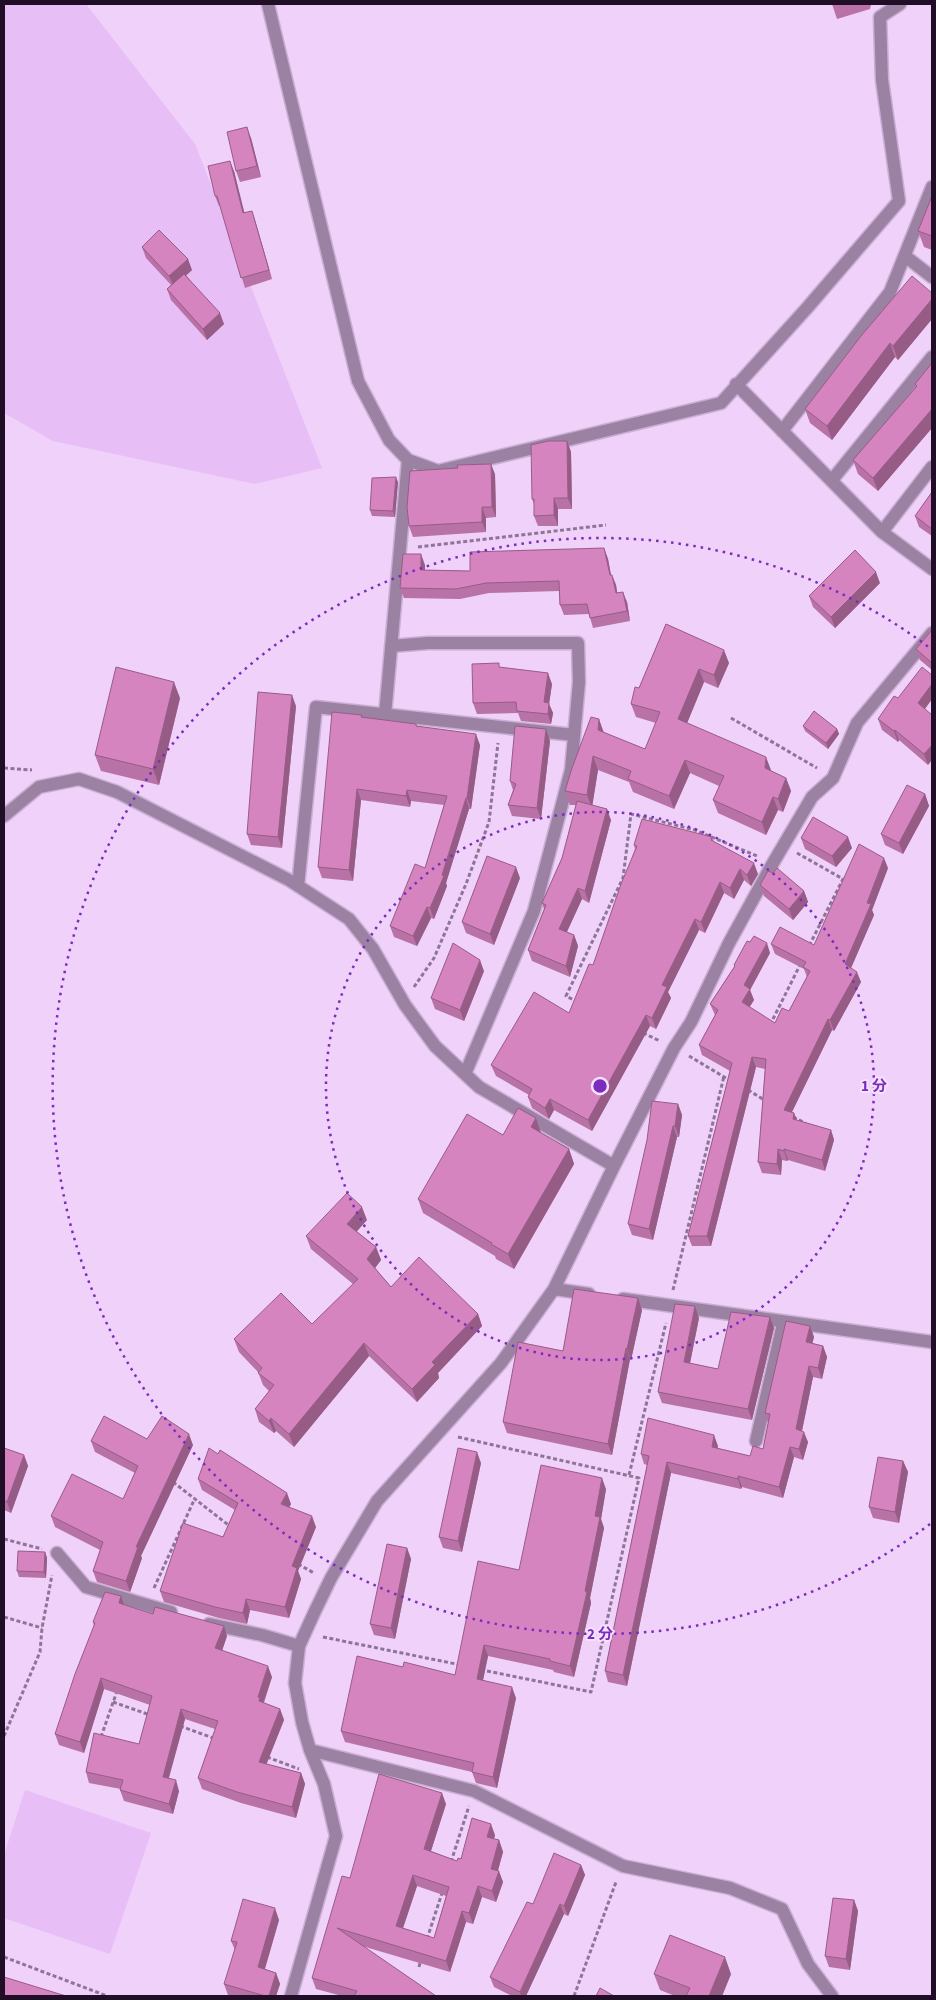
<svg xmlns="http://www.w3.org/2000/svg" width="936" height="2000" viewBox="0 0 936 2000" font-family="'Source Sans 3','Noto Sans JP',sans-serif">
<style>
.green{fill:#e8bef7}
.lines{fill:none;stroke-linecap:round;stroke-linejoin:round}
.minor-casing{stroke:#caaed3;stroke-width:15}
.path{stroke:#8e7596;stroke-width:3;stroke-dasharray:4 2.5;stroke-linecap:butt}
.minor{stroke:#9b82a3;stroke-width:12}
.wall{fill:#b872a5;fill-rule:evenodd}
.shaded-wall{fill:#965c86}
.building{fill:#d684c0;stroke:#965c86;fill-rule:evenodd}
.ring{fill:none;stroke:#7b2cbf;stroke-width:2.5;stroke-dasharray:2.5 5}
.centre{fill:#7b2cbf;stroke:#f6e2fd;stroke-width:2.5}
.ring-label{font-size:15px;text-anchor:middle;font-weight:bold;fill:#7b2cbf;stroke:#f6e2fd;stroke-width:4;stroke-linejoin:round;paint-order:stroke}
</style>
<rect width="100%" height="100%" fill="#efd1f9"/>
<path class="green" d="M4,4H86L195,144L322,468L255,484L53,441L4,413Z
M25,1790L151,1833L110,1954L4,1918V1855Z"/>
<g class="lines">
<defs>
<path id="minor" d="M268,4L358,381L389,440L408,460L438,471L721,403L807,308L899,201L882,80L880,17L900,4
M905,256L932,277
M736,384L882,532L932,569
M782,431L890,292L932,187
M832,480L932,357
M882,532L932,467
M391,646L428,643H578L579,682L571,770L534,911L465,1074
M385,715L408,460
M4,816L39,787L79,779L117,792L289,880L349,919L373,949L405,1005L435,1046L479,1087L614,1166
M298,886L316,707L574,735
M554,1289L589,1294
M623,1299L932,1342
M756,1441L782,1328V1321
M57,1553L86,1587L171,1612
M209,1624L262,1635L299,1646
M310,1750L474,1791L623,1866L730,1888L782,1909L808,1964L832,1996
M291,1996L336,1836L324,1784L310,1750L302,1722L295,1683L299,1646L315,1611L331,1578L377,1501L501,1363L554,1289L614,1166L674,1048L691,1022L729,943L773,863L812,797L833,778L857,723L932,633"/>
</defs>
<use href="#minor" class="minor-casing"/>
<path class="path" d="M418,547L606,525
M731,718L817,768
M4,768L32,770
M797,853L843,879L809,946
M414,987L434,958L466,884L489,822L498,743
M578,1002L566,996L623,878L631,814L695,830L757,856
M770,1025L801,963
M643,1033L660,1041
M689,1056L731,1081
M748,1090L766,1101
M793,1117L805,1123
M673,1290L724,1076
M458,1437L639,1478L591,1692L482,1670
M629,1475L666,1323
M173,1482L231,1527
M4,1539L42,1549
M298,1564L314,1573
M154,1588L195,1498
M4,1617L42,1628
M323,1637L461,1665
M113,1702L150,1715
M180,1726L216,1739
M4,1736L40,1652L42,1628L52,1575
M101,1737L117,1691
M267,1757L299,1769
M451,1862L469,1806
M427,1939L443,1890
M4,1957L107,1996
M419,1967L421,1959
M574,1996L616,1882"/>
<use href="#minor" class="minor"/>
</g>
<path class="wall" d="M832,4H875L871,5L870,9L837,19Z
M251,138L261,177L240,182L236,171Z
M234,171L244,213L252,211L272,279L245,288L220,206H219L215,196Z
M932,196V250L924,247L918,231Z
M142,247L192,270L186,275L224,324L207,340L171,300L167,289L171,285L146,258Z
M932,293V319L898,360L895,357L832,440L810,423L805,409Z
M932,363V428L878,491L858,474L853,460L916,387L915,384Z
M567,441L571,452L572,509H558V526H538L534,516V504L532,499Z
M495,474L496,517L486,518V532L413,537L409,526Z
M398,482L395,517L372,516L370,510Z
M932,492V536L919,527L915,516Z
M604,548L608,559L611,575H612L616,585L617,593L627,602L630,621L593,628L589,614L564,615L560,605L559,591L489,593L460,599L404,598L400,588L425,565V570L470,571Z
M880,583L835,628L813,607L809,596Z
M666,624L729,663L718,688L704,682L687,723L771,770V771L786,778L791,791L783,812L778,810L766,835L718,813L713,800L719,786L690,773L674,809L633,792L629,782L598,770L592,805L611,820L589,903L582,899L567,932L574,935L578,946L570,977L532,961L528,950L544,909L542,903L562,858L576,805H570L565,791L604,733L645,749L656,723L636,717L631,704L639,688Z
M932,630V670L920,660L916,649Z
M500,667L552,684L549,704L553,713L551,724L521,721L518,713L477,714L473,703Z
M932,675V699L925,709L928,765L899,740L898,742L882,730L878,719L898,698Z
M180,698L159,785L101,771L95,755Z
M296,706L282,848L251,845L247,834Z
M362,715V717L416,724L417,726L480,745L471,809H469L446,883L447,886L434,919L431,918L417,946L394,937L390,926L425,868L444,805L411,801L410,807L361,800L353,881L322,878L318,867Z
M803,726L837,729L839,734L828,749L805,731Z
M550,741L541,819L512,816L508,805L513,790L510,781Z
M925,794L929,806L903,854L885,845L881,834Z
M712,837L714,842L758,874L751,886L744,880L734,899L724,893L705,933L699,930L668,992L671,998L656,1029L650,1026L592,1131L554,1110L549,1119L532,1108L528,1097L529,1095L496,1076L491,1065L569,1013L593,965L635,849L634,845Z
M801,838L852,848L836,867L805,849Z
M888,868L872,910L874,915L851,968L861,982L834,1031L832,1030L792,1112L794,1113L797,1120L831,1130L834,1140L825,1171L788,1160L787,1161L782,1160L781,1175L762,1173L758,1162L765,1069L756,1067L711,1246H692L688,1236L730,1071L702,1055L699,1045L715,1015L710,1004L734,967V965L770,953L750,990L754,1000L749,1007L775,1023L789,1011L807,977L804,969L775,954L771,944L814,945Z
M520,878L494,945L466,933L462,922Z
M760,885L804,891L808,902L793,920L764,896Z
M484,971L464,1021L435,1009L431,998Z
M678,1104L682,1115L679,1137H677L653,1240L632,1235L628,1224Z
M536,1118L541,1133L569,1149L574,1164L514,1269L496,1259L495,1256L423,1213L418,1199L503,1135Z
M367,1220L356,1231L376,1247L381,1260L375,1268L391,1287L478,1314L482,1326L438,1373L439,1378L417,1402L369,1356L294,1447L276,1431L274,1433L259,1422L255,1409L269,1391L263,1385L258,1372L239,1352L234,1339L312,1324L353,1284L311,1249L306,1236Z
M642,1310L631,1360L630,1359L612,1455L507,1433L503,1422L563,1351Z
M770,1317L774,1328L752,1420L662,1403L658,1392L699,1318L690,1363L718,1369Z
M810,1326L814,1337L812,1343L823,1346L827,1357L822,1379L813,1377L802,1431L808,1442L803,1460L794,1457L783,1498L742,1487L741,1489L671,1473L627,1686L608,1682L605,1671L647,1465L644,1464L641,1454L718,1446L717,1448L750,1456L763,1449L768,1423L765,1413Z
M147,1439L193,1445L141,1556L142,1558L130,1592L97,1582L93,1571L100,1550L55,1527L51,1516L123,1499L135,1473L95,1452L91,1441Z
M4,1448L24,1455L28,1466L11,1513L4,1510Z
M903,1461L908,1472L899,1523L873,1518L869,1507Z
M481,1463L462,1552L443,1548L439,1537Z
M198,1479L291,1504L289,1507L316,1527L298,1571L301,1579L289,1618L250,1610L247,1624L219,1618L164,1602L160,1591L223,1537L235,1510L202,1490Z
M606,1489L601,1519L604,1528L590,1598L591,1603L574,1677L554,1672L553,1670L488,1656L483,1680L516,1698L497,1788L476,1783L472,1772L345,1742L341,1731L403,1667L455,1675L519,1570Z
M407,1548L411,1559L395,1639L374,1635L370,1624Z
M45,1552L47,1558L46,1578L19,1577L17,1571Z
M124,1605L153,1614L227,1636L222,1651L272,1677L264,1703L280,1709L284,1720L266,1764L301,1773L305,1784L296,1818L241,1803L202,1789L198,1778L215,1729L185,1719L169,1778L179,1791L173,1814L124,1801L120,1790L121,1789L89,1783L86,1772L139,1744L150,1705L104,1689L84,1753L59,1745L55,1734L94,1626L93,1622Z
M446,1804L431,1851L457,1861L495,1835L494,1839L499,1840L503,1852L498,1871L503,1882L496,1902L482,1897L473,1924L466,1922L450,1972L362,1946L436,1996H342L316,1989L312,1978L350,1878ZM417,1886L446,1896L434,1938L403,1928Z
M581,1865L585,1875L568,1916L564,1914L526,1996H512L494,1987L490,1977L533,1904Z
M854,1900L858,1911L850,1970L829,1967L825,1956Z
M279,1920L265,1969L276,1973L280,1984L276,1996H233L228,1995L224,1984L235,1950L231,1941Z
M654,1974H731L722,1996H675L660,1990Z"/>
<path class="shaded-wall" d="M247,127L251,138L261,177L257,166Z
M230,161L234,171L247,223L243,213Z
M252,211L255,220L272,279L269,270Z
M188,259L192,270L174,287L169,276Z
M932,299V319L898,360L893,346Z
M220,313L224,324L207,340L203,329Z
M890,343L895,357L832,440L827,426Z
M932,409V428L878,491L873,478Z
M567,441L571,452L572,509L568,498Z
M491,464L495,474L496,517L492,507Z
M396,477L398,482L395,517L393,511Z
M554,498L558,509V526L554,515Z
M482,507L486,518V532L482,522Z
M604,548L608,559L613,586L610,575Z
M421,554L425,565V581L421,570Z
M876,572L880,583L835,628L831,617Z
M612,575L616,585L619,604L616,593Z
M623,592L627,602L630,621L627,611Z
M724,650L729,663L718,688L714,675Z
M699,669L704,682L683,733L678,719Z
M548,673L552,684L549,704L553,713L551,724L544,702Z
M174,682L180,698L159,785L153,769Z
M932,684V699L921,714L918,703Z
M292,695L296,706L282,848L278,837Z
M599,719L604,733L598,730Z
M546,729L550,741L541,819L537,808Z
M837,729L839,734L828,749L826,743Z
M895,730L899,740L898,742L894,731Z
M476,734L480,745L471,809L467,798Z
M932,745V760L928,765L924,754Z
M593,756L598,770L592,808L587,795Z
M766,757L771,770L770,782L765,768Z
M685,760L690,773L674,809L669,796Z
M786,778L791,791L783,812L778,799Z
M357,789L361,800L353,881L349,870Z
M407,790L411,801L410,807L406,796Z
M925,794L929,806L903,854L899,843Z
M773,797L778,810L766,835L762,822Z
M466,798L469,809L446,883L447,886L434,919L430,908L442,875Z
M607,809L611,820L589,903L585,891Z
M848,837L852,848L836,867L832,856Z
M884,858L888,868L872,910L874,915L848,975L845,964Z
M754,863L758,874L751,886L747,875Z
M516,867L520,878L494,945L490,934Z
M740,869L744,880L734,899L730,888Z
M720,882L724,893L705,933L701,922Z
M578,888L582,899L563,940L559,929Z
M804,891L808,902L793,920L789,909Z
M427,907L431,918L417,946L413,936Z
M695,919L699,930L668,992L671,998L656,1029L652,1018L662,985Z
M574,935L578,946L570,977L566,966Z
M767,943L770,953L750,990L754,1000L746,1013L742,1002L744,985Z
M480,960L484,971L464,1021L460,1010Z
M857,972L861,982L834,1031L830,1020Z
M646,1015L650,1026L592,1131L588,1120Z
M828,1019L832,1030L788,1120L784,1110Z
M752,1057L756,1067L711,1246L707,1236Z
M550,1099L554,1110L549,1119L545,1108Z
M678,1104L682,1115L679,1137L675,1126Z
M794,1113L798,1123L793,1119Z
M536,1118L541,1133L531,1127Z
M673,1126L677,1137L653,1240L649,1229Z
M831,1130L834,1140L825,1171L822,1160Z
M569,1149L574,1164L514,1269L508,1254Z
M778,1149L782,1160L781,1175L777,1164Z
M784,1149L788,1160L787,1161L784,1151Z
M362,1207L367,1220L352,1237L347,1224Z
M376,1247L381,1260L372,1272L367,1259Z
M638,1298L642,1310L631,1360L627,1349Z
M695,1306L699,1318L688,1373L684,1362Z
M478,1314L482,1326L438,1373L439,1378L417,1402L412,1389L432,1362Z
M770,1317L774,1328L752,1420L748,1409Z
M810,1326L814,1337L810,1353L806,1342Z
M364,1343L369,1356L294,1447L289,1434Z
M823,1346L827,1357L822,1379L818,1368Z
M626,1348L630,1359L612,1455L608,1444Z
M809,1366L813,1377L800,1440L796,1429Z
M271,1418L276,1431L274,1433L269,1421Z
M804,1432L808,1442L803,1460L799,1449Z
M189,1434L193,1445L141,1556L142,1558L130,1592L126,1581L136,1547Z
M714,1435L718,1446L716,1457L712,1447Z
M790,1447L794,1457L783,1498L779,1487Z
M477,1452L481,1463L462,1552L458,1541Z
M24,1455L28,1466L11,1513L7,1502Z
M903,1461L908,1472L899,1523L895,1512Z
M667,1462L671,1473L627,1686L623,1675Z
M738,1476L742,1487L741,1489L738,1479Z
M602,1478L606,1489L601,1519L604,1528L590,1598L591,1603L574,1677L570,1666L585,1591L595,1516Z
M287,1493L291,1504L285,1515L281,1504Z
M312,1516L316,1527L298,1571L301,1579L289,1618L285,1607L292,1566Z
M407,1548L411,1559L395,1639L391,1628Z
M45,1552L47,1558L46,1578L44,1572Z
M121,1596L125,1607L119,1603Z
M246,1599L250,1610L247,1624L243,1613Z
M224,1626L227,1636L219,1659L215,1648Z
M484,1645L488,1656L481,1690L477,1679Z
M268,1666L272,1677L262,1706V1711L258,1697Z
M101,1678L104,1689L84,1753L80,1742Z
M512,1687L516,1698L497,1788L493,1777Z
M181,1709L185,1719L166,1787L163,1777Z
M280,1709L284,1720L263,1773L259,1762Z
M301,1773L305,1784L296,1818L292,1807Z
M176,1780L179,1791L173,1814L169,1804Z
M442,1793L446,1804L428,1860L424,1849Z
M491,1824L495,1835L491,1848L487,1837Z
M499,1840L503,1852L495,1880L491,1869Z
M581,1865L585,1875L568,1916L564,1906Z
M499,1871L503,1882L496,1902L492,1891Z
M413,1875L417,1886L400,1937L396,1926Z
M478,1886L482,1897L473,1924L469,1913Z
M854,1900L858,1911L850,1970L846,1959Z
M560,1904L564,1914L526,1996H521L520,1992Z
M275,1908L279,1920L262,1978L258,1967Z
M462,1911L466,1922L450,1972L446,1961Z
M725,1957L731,1974L722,1996H709Z
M276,1973L280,1984L276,1996H269Z"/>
<path class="building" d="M247,127L257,166L236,171L227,132Z
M230,161L243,213L252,211L269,270L241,278L217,196H215L208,166Z
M932,196V236L918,231Z
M159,230L188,259L169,276L142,247Z
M184,274L220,313L203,329L167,289Z
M912,276L932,293V299L893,346L890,343L827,426L805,409L861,336Z
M932,363V409L873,478L853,460L917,386L915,384Z
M548,441H567L568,498H554V515L534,516V499H532L531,445Z
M491,464L492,507H482V522L409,526L407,507L410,471L458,468L457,465Z
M396,477L393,511L370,510L372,478Z
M932,492V529L915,516Z
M604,548L610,575H612L616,593L623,592L627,611L590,618L587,604L560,605L559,581L486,583L456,589L400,588L403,554H421V570L470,571V552Z
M855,550L876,572L831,617L809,596Z
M666,624L724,650L714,675L699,669L678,719L766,757L765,768L786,778L778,799L773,797L762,822L713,800L724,776L685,760L669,796L628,779L631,771L593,756L587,795L565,791L572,768L591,717L599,719L598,730L645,749L660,712L631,704L635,687L639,688Z
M932,630V663L916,649Z
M499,663V667L548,673L544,702L549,703L548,714L517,711L516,702L473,703L472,664Z
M116,667L174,682L153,769L95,755Z
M922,667L932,675V684L918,703L932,715V745L924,754L895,730L894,731L878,719L894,696L898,698Z
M258,692L292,695L278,837L247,834Z
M814,711L837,729L826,743L803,726Z
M332,712L362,715L361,717L416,724V726L476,734L467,798H466L442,875L444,876L430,908L427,907L413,936L390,926L415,864L425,868L447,796L407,790L406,796L357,789L349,870L318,867Z
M515,726L546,729L537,808L508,805L516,784L510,781Z
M907,785L925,794L899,843L881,834Z
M577,801L607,809L585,891L578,888L559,929L574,935L566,966L528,950L546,905L542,903L562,858Z
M813,817L848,837L832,856L801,838Z
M642,819L712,837L711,840L754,863L747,875L740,869L730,888L720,882L701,922L695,919L662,985L667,987L652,1018L646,1015L588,1120L550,1099L545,1108L528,1097L532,1089L491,1065L534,992L569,1013L589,964L593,965L621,884L637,846L634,845Z
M859,844L884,858L867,903L871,904L845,964L857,972L830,1020L828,1019L784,1110L794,1113L793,1119L831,1130L822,1160L784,1149V1151L778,1149L777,1164L758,1162L766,1059L752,1057L707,1236H688L732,1063L699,1045L718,1010L710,1004L735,966L734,965L747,941L750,942L754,936L767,943L744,985L750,989L742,1002L775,1023L782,1008L789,1011L810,971L803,967L806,962L771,944L780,927L814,945Z
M487,856L516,867L490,934L462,922Z
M777,868L804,891L789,909L760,885L768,871L773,873Z
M453,943L480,960L460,1010L431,998Z
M652,1101L678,1104L675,1126H673L649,1229L628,1224L647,1140Z
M518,1108L536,1118L531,1127L569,1149L508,1254L491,1244L492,1243L418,1199L467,1114L503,1135Z
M347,1193L362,1207L347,1224L376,1247L367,1259L391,1287L419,1257L478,1314L432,1362L435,1365L412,1389L364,1343L289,1434L271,1418L269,1421L255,1409L274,1385L258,1373L262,1368L234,1339L281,1293L312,1324L358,1279L306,1236Z
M574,1289L638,1298L627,1349L626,1348L608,1444L503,1422L518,1342L563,1351Z
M675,1304L695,1306L684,1362L718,1369L731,1312L770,1317L748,1409L658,1392Z
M786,1321L810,1326L806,1342L823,1346L818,1368L809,1366L796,1429L804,1432L799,1449L790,1447L779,1487L738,1476V1479L667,1462L623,1675L605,1671L649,1456L641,1454L648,1418L714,1435L712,1447L750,1456L753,1446L763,1449L770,1414L765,1413Z
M104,1416L147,1439L162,1416L189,1434L136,1547H138L126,1581L93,1571L103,1542L51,1516L72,1474L123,1499L138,1466L91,1441Z
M4,1448L24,1455L7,1502L4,1500Z
M209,1448L218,1454L220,1450L287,1493L281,1504L312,1516L292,1566L297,1568L285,1607L246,1599L243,1613L215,1607L160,1591L183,1523L223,1537L238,1503L198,1479Z
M458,1448L477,1452L458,1541L439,1537Z
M878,1457L903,1461L895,1512L869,1507Z
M541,1465L602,1478L595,1516L600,1517L585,1591L587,1592L570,1666L550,1661V1659L484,1645L477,1679L512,1687L493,1777L472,1772L474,1763L341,1731L357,1656L403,1667L404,1662L455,1675L478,1561L519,1570Z
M387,1544L407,1548L391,1628L370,1624Z
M18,1551L45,1552L44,1572L17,1571Z
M105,1592L121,1596L119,1603L153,1614L155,1607L224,1626L215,1648L268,1666L258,1697L260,1698L259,1701L280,1709L259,1762L301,1773L292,1807L237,1792L198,1778L218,1721L181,1709L163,1777L176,1780L169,1804L120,1790L123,1780L86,1772L94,1733L139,1744L152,1696L101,1678L80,1742L55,1734L75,1674L95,1623L93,1622Z
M379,1774L442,1793L424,1849L457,1861L458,1858L461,1859L472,1818L491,1824L487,1837L499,1840L491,1869L499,1871L492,1891L478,1886L469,1913L462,1911L446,1961L337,1928L436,1996H354L357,1991L312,1978L342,1876L350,1878ZM413,1875L449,1887L434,1938L396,1926Z
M554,1853L581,1865L564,1906L560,1904L520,1992L490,1977L527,1902L533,1904Z
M833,1898L854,1900L846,1959L825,1956Z
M243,1899L275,1908L258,1967L276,1973L269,1996H265L224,1984L237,1942L231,1941Z
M670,1935L725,1957L709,1996H686L690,1988L654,1974Z
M4,1977L66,1996H4Z
M600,1988L614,1996H596Z"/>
<g class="ring">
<circle cx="600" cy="1086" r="274"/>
<path d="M930 1524A548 548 0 1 1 930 648"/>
</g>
<circle cx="600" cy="1086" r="8" class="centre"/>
<g class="ring-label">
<text x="874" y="1091">1 分</text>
<text x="600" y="1639">2 分</text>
</g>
<rect width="936" height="2000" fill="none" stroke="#200d26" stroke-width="10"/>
</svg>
